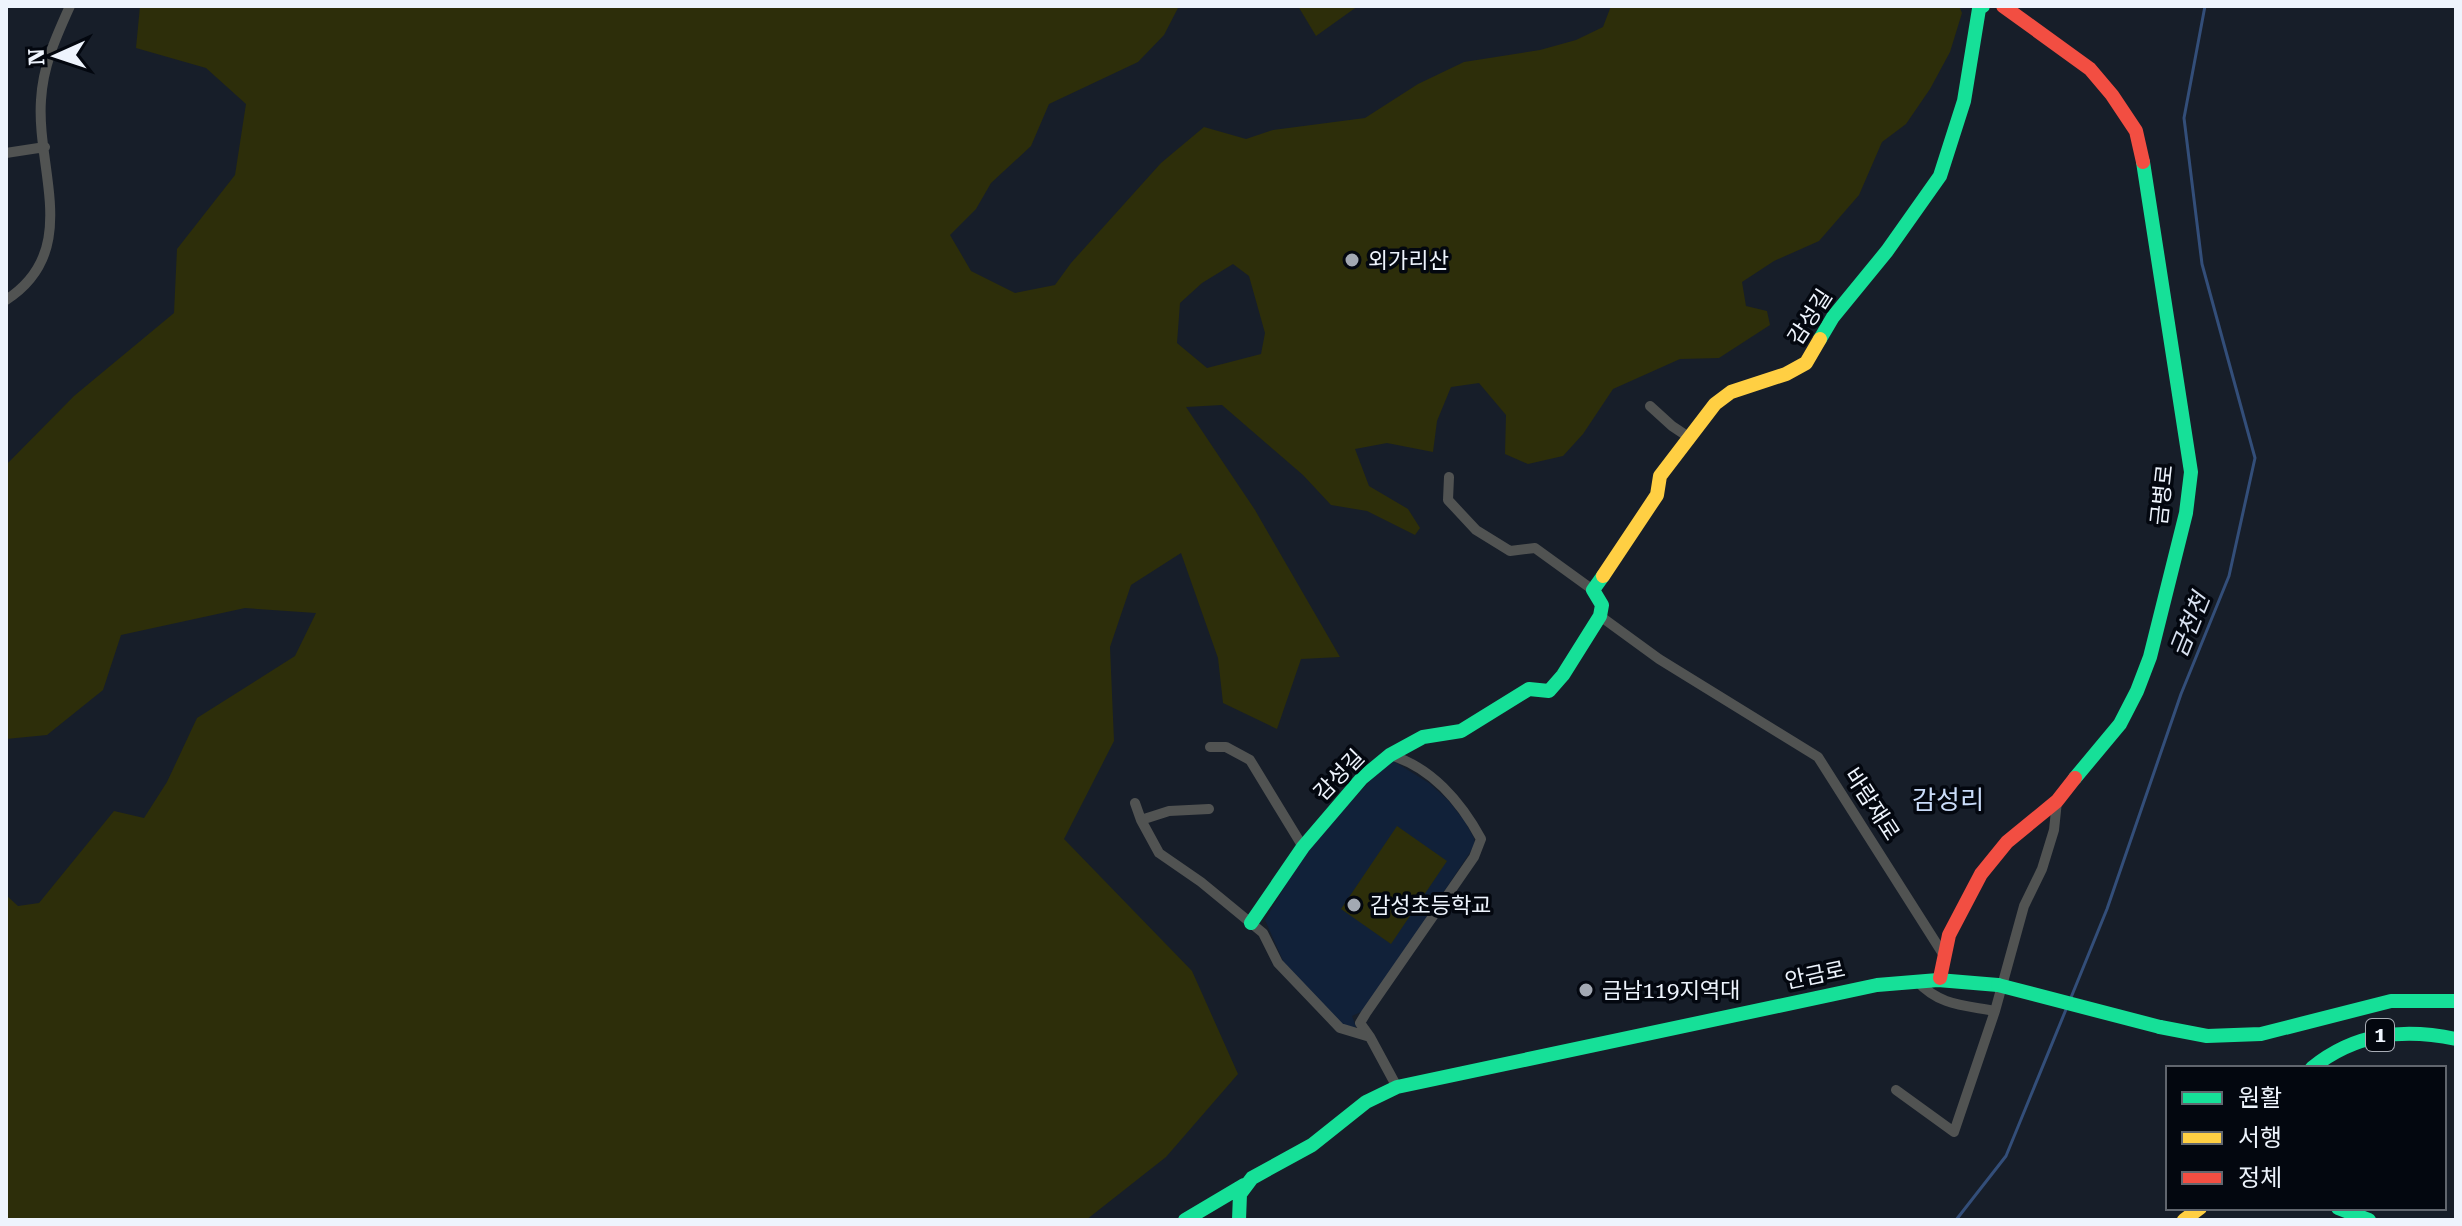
<svg xmlns="http://www.w3.org/2000/svg" width="2462" height="1226" viewBox="0 0 2462 1226" font-family="'Roboto Serif','Noto Sans KR',serif">
<style>
.built{fill:#112139}
.green{fill:#2d2e0a;fill-rule:evenodd}
.lines{fill:none;stroke-linecap:round;stroke-linejoin:round}
.stream{stroke:#334e79;stroke-width:3}
.street{stroke:#515352;stroke-width:10}
.fast{stroke:#16e098;stroke-width:14}
.slow{stroke:#ffcf43;stroke-width:14}
.jam{stroke:#f24e42;stroke-width:14}
.fast-bridge{stroke:#16e098;stroke-width:14}
.poi-dot{fill:#a3a9b3;stroke:#03070f;stroke-width:3}
.labels{text-anchor:middle;dominant-baseline:central;stroke-width:7;stroke-linejoin:round;paint-order:stroke}
.shield{fill:#03070f;stroke:#a8adb6;stroke-width:2}
.shield-label{font-size:20px;font-weight:bold;fill:#eef4fd}
.poi-label{font-size:22px;fill:#eef4fd;stroke:#03070f;text-anchor:start}
.street-label{font-size:22px;fill:#eef4fd;stroke:#03070f}
.water-label{font-size:24px;font-style:italic;fill:#d9e2f1;stroke:#03070f}
.quarter-label{font-size:26px;fill:#cadcf9;stroke:#03070f}
</style>
<rect width="100%" height="100%" fill="#171e29"/>
<path class="built" d="M1390,759L1429,783L1448,800L1464,820L1474,838L1475,845L1365,1010L1352,1016L1356,1027L1353,1028L1342,1026L1284,963L1265,920L1306,851Z"/>
<path class="green" d="M140,6H1179L1164,35L1138,62L1049,104L1031,146L991,183L976,209L950,235L971,271L1015,293L1055,285L1071,263L1161,163L1204,127L1246,139L1273,130L1365,118L1418,84L1464,62L1540,50L1576,40L1603,27L1611,6H1959L1962,13L1950,52L1930,89L1906,124L1882,142L1859,195L1819,241L1774,261L1742,282L1746,306L1767,311L1770,325L1719,358L1680,359L1613,389L1583,434L1563,456L1528,464L1505,454L1506,415L1479,383L1451,387L1437,421L1433,452L1387,443L1355,449L1369,486L1408,509L1420,528L1415,535L1367,511L1331,505L1303,475L1222,405L1186,407L1255,510L1340,657L1301,659L1277,729L1223,703L1218,658L1181,553L1131,585L1110,647L1114,741L1064,839L1192,971L1238,1074L1166,1157L1086,1220H6V895L18,906L39,903L114,811L144,818L167,782L197,718L295,656L316,613L245,608L121,635L103,690L47,735L6,739V465L74,396L174,313L177,249L235,175L246,104L206,68L136,48ZM1233,264L1249,276L1265,333L1261,354L1207,368L1177,343L1180,303L1202,283Z
M1298,6H1358L1316,36Z
M1397,826L1447,861L1391,944L1341,909Z"/>
<g class="lines">
<path class="stream" d="M2070,1000L2107,909L2181,694L2229,576L2255,458L2202,264L2184,118L2205,6
M1956,1220L2006,1156L2067,1007"/>
<path class="street" d="M6,153L45,147
M6,300C82,251 36,170 41,100C43,65 56,37 70,6
M1650,406L1672,426L1690,438
M1449,477L1448,500L1476,530L1510,551L1535,548L1593,590
M1600,616L1659,659L1818,757L1945,957
M1210,747H1226L1250,760L1303,847
M1135,803L1141,820L1159,853L1201,882L1263,933L1278,963L1340,1028L1370,1037L1397,1087
M1141,820L1169,811L1209,809
M1995,1011L2024,906L2042,869L2054,830L2057,801
M1370,1037L1360,1023L1366,1013L1474,857L1481,839C1461,802 1431,767 1390,755
M1896,1090L1954,1132L1995,1011C1964,1005 1940,1006 1917,981"/>
<path class="fast" d="M1820,339L1833,317L1887,251L1940,176L1964,101L1979,9L1983,6
M2075,778L2120,724L2137,691L2150,657L2186,513L2191,472L2143,162
M1251,923L1303,847L1362,778L1390,755L1423,737L1461,731L1529,689L1549,691L1563,675L1600,616L1602,605L1593,590L1603,576
M2160,1027L2207,1036L2261,1034L2391,1001H2456
M2312,1068C2355,1033 2403,1028 2456,1039
M2338,1208L2369,1220
M1185,1220L1244,1185
M1239,1220L1240,1194L1252,1178L1312,1145L1366,1102L1397,1087L1877,985L1938,980L1998,985"/>
<path class="slow" d="M1603,576L1657,495L1660,476L1715,404L1731,392L1786,374L1806,363L1820,339
M2184,1220L2200,1208"/>
<path class="jam" d="M2003,6L2090,69L2112,95L2136,131L2143,162
M1940,978L1949,935L1981,874L2007,842L2057,801L2075,778"/>
<path class="fast-bridge" d="M1998,985L2160,1027"/>
</g>
<g class="poi-dot">
<circle cx="1352" cy="260" r="8"/>
<circle cx="1354" cy="905" r="8"/>
<circle cx="1586" cy="990" r="8"/>
</g>
<g class="labels">
<rect class="shield" x="2366" y="1019" width="28" height="32" rx="6"/>
<g class="shield-label">
<text x="2380" y="1035">1</text>
</g>
<g class="poi-label">
<text x="1368" y="260">외가리산</text>
<text x="1370" y="905">감성초등학교</text>
<text x="1602" y="990">금남119지역대</text>
</g>
<g class="street-label">
<text transform="translate(1810 317) rotate(-57)">감성길</text>
<text transform="translate(2162 495) rotate(-84)">금병로</text>
<text transform="translate(1339 775) rotate(-46)">감성길</text>
<text transform="translate(1872 804) rotate(57)">바람재로</text>
<text transform="translate(1815 975) rotate(-12)">안금로</text>
</g>
<g class="water-label">
<text transform="translate(2190 625) rotate(-68)">금천천</text>
</g>
<g class="quarter-label">
<text x="1948" y="800">감성리</text>
</g>
</g>
<rect width="2462" height="1226" fill="none" stroke="#eef4fd" stroke-width="16"/>
<rect x="2166" y="1066" width="280" height="144" fill="#03070f" stroke="#61666e" stroke-width="2"/>
<rect x="2182" y="1092" width="40" height="12" fill="#16e098" stroke="#61666e" stroke-width="2"/>
<text x="2238" y="1106" font-size="24" fill="#eef4fd">원활</text>
<rect x="2182" y="1132" width="40" height="12" fill="#ffcf43" stroke="#61666e" stroke-width="2"/>
<text x="2238" y="1146" font-size="24" fill="#eef4fd">서행</text>
<rect x="2182" y="1172" width="40" height="12" fill="#f24e42" stroke="#61666e" stroke-width="2"/>
<text x="2238" y="1186" font-size="24" fill="#eef4fd">정체</text>
<g transform="translate(56 56) rotate(267)" stroke="#03070f" stroke-width="6" paint-order="stroke">
<path d="M0-6L14 30L0 20L-14 30Z" fill="#eef4fd"/>
<text y="-12" font-size="22" font-weight="bold" text-anchor="middle" fill="#eef4fd">N</text>
</g>
</svg>
